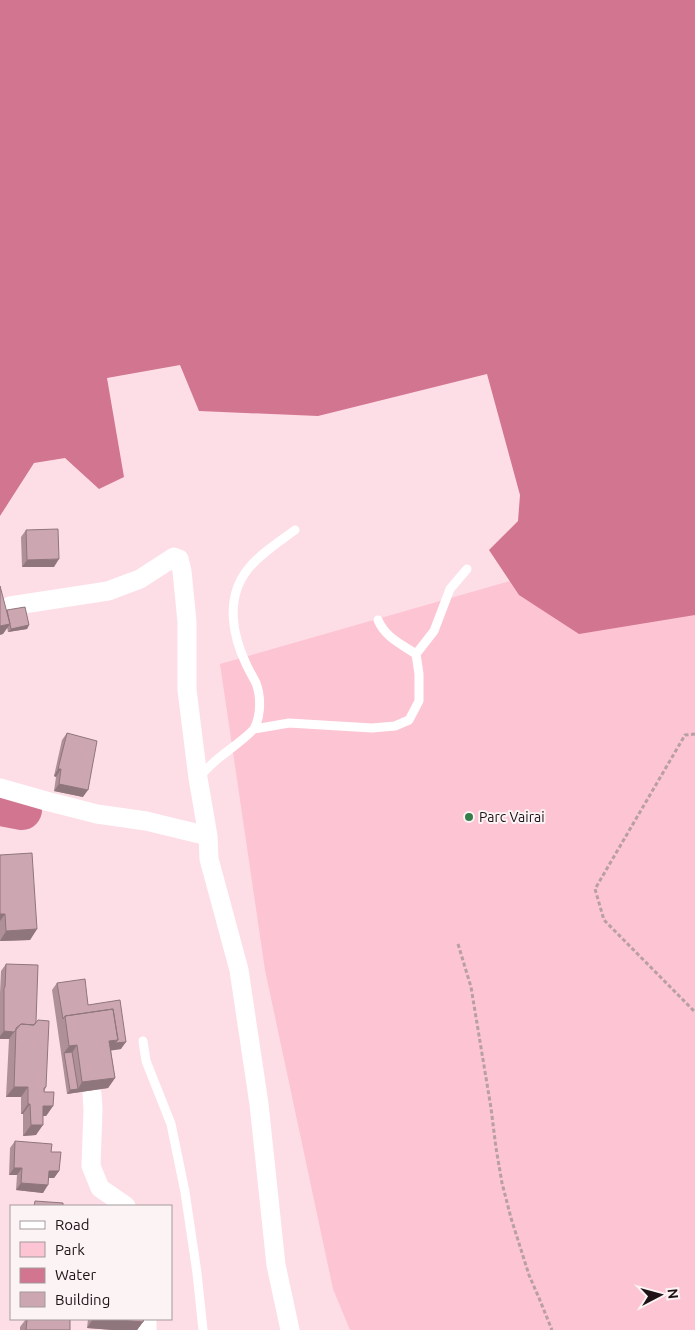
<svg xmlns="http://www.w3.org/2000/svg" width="695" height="1330" viewBox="0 0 695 1330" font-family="Ubuntu,sans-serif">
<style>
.green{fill:#fdc4d3}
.water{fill:#d27591}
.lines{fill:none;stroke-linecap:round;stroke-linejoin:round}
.river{stroke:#d27591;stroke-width:40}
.path{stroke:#b89ea5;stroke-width:3;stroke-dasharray:4 2.5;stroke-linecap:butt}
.lane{stroke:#fff;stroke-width:9}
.street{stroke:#fff;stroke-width:19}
.wall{fill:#af9098}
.shaded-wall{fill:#8f757c}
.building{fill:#cca7b1;stroke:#8f757c}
.poi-dot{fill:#347e4b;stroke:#fbf3f4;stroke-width:2}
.labels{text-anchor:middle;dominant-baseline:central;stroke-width:4;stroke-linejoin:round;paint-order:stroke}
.poi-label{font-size:14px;fill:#1f1216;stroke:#fbf3f4;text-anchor:start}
</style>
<rect width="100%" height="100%" fill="#fedee6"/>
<path class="green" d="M695,528V1330H350L333,1289L265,970L220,664Z"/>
<path class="water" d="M0,0H695V615L579,634L519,595L489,550L518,521L520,495L487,374L318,416L199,411L180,365L107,378L124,477L99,489L65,458L34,463L0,516Z"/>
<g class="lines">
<path class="river" d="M0,806L22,810"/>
<path class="path" d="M695,734L685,735L595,889L604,920L695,1012
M458,944L471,987L491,1108L496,1148L502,1183L511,1218L529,1275L539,1298L552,1330"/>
<path class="lane" d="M416,654L434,631L450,589L467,569
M254,729L289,723L372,728L395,726L409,720L419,701V674L416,654C401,644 385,637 378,620
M198,778C205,771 212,763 220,757C227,751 252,734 255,727C261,714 261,696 256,683C253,677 250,672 247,666C232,635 225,598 248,569C261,553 279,542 295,530
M143,1041L146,1061L171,1124L185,1192L197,1273L203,1330"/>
<path class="street" d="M10,606L108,591L140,579L174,557L179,559L182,571L187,622V690L198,778L208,836
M0,788L46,801L97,814L146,821L208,836L209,859L239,970L259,1104L276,1265L290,1330
M92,1094L93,1110L91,1166L100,1188L126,1206
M147,1330V1319"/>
</g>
<path class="wall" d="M26,530L54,567H22L21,537Z
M7,610L29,625L27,629L8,632L7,627L3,634Z
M67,733L83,797L54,791L56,777L54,776L62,740Z
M0,855L37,929L30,940L0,941Z
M6,964L36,1022L46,1087L44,1092L53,1106L46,1116H43L36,1135L23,1136V1114H21V1097H6L9,1039H0V993L1,971Z
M57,983L88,1005L121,1049L111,1050L115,1078L108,1088L67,1094L52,990Z
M15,1141L51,1152L59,1171L54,1178H49L43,1193L16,1190L17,1175H9L10,1148Z
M26,1319H68L70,1330H20V1327Z
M88,1319H144L143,1322L137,1330H113L87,1328Z"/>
<path class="shaded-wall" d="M59,559L54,567H22L27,560Z
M10,624L3,634L0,635V626Z
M29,625L27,629L8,632L11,629Z
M58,769H61L56,777L54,776Z
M59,784L88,790L83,797L54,791Z
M0,914H5L0,921Z
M37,929L30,940L0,941L6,931Z
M4,1031L14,1032L9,1039H0V1036Z
M118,1040L126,1042L121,1049L102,1052L109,1041Z
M77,1045L70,1056L64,1053L61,1057L69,1046Z
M115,1078L108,1088L67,1094L70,1090L78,1089L82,1082Z
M14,1087H28L21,1097H6Z
M28,1104H30L23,1114H21Z
M43,1106H53L46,1116H36Z
M31,1125H43L36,1135L23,1136Z
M14,1168H22L17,1175H9Z
M49,1171H59L54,1178H44Z
M21,1183L48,1185L43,1193L16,1190Z
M93,1319H109L143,1322L137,1330H113L87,1328Z"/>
<path class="building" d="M58,529L59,559L27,560L26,530Z
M0,586L10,624L0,626Z
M25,607L29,625L11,629L7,610Z
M67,733L97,741L88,790L59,784L61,769H58Z
M32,853L37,929L6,931L5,914H0V855Z
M6,964L38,965L36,1022L34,1025L21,1024L14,1032L4,1031V988L5,987Z
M85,979L88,1005L120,1000L126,1042L115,1043L118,1040L113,1009L65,1016L63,1019L57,983Z
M113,1009L118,1040L109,1041L115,1078L82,1082L77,1045L69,1046L65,1016Z
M38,1020L49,1021L46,1087L44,1088V1092H54L53,1106H43V1125H31L30,1104H28V1087H14L16,1028L21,1024L34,1025Z
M72,1052L78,1089L70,1090L64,1053Z
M15,1141L52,1144L51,1152H61L59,1171H49L48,1185L21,1183L22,1168H14Z
M35,1201L63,1203V1206H34Z
M27,1319H68L70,1320V1330H26Z
M109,1319H144L143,1322Z"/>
<circle class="poi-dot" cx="469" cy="817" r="5"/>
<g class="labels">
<g class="poi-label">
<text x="479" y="817">Parc Vairai</text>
</g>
</g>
<rect x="10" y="1205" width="162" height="115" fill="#fbf3f4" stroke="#a3999b"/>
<rect x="20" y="1221" width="25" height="8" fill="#ffffff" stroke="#a3999b"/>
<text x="55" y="1230" font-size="15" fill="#1f1216">Road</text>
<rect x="20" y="1242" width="25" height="15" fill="#fdc4d3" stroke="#a3999b"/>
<text x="55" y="1255" font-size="15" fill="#1f1216">Park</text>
<rect x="20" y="1268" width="25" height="15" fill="#d27591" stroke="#a3999b"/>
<text x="55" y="1280" font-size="15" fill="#1f1216">Water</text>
<rect x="20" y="1292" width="25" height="15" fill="#cca7b1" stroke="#a3999b"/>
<text x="55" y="1305" font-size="15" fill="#1f1216">Building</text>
<g transform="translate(660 1295) rotate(84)" stroke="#fbf3f4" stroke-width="4" paint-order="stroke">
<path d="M0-4L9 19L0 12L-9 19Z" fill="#1f1216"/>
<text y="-8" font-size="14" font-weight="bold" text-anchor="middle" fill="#1f1216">N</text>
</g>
</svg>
